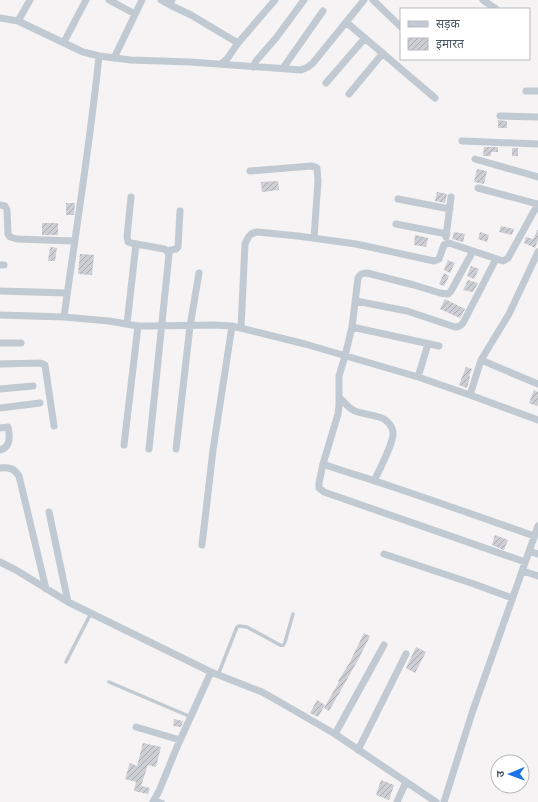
<svg xmlns="http://www.w3.org/2000/svg" width="538" height="802" viewBox="0 0 538 802" font-family="'Work Sans','Noto Sans Devanagari',sans-serif">
<style>
.building{fill:url(#building-hatch)}
.lines{fill:none;stroke-linecap:round;stroke-linejoin:round}
.lane{stroke:#c1cad2;stroke-width:3.5}
.street{stroke:#c1cad2;stroke-width:7}
</style>
<defs>
<pattern id="building-hatch" width="6" height="6" patternUnits="userSpaceOnUse"><rect width="6" height="6" fill="#cdcfd5"/><path d="M-1 1l2-2M0 6l6-6M5 7l2-2" fill="none" stroke="#a8abb0"/></pattern>
</defs>
<rect width="100%" height="100%" fill="#f5f3f3"/>
<path class="building" d="M498,120L507,121V128H498Z
M484,147H498V152H491V156H483Z
M512,148H518V156H512Z
M477,169L487,171L484,184L474,182Z
M278,181L279,190L262,192L261,182Z
M437,192L447,194L445,203L435,201Z
M66,203H75L74,215H66Z
M42,223H58V235H42Z
M501,226L514,229L512,235L499,232Z
M538,229V240L535,248L524,243L526,237L533,239Z
M454,232L465,234L463,242L452,239Z
M480,232L489,235L487,242L478,239Z
M415,235L428,238L426,247L414,245Z
M50,247L57,248L55,261H48Z
M80,254L94,255L92,275L78,274Z
M448,260L455,263L450,273L444,270Z
M471,266L479,269L474,279L467,276Z
M444,273L449,276L444,286L439,284Z
M468,280L478,283L473,292L463,290Z
M445,299L465,309L460,318L440,309Z
M466,367L472,369L469,376L470,377L467,388L459,385Z
M534,390L538,392V403L537,406L529,403Z
M495,535L508,540L504,550L492,545Z
M364,633L370,636L358,660L329,711L324,708L339,682L338,681L350,662Z
M416,647L426,652L415,673L406,668Z
M317,700L325,705L318,717L310,713Z
M174,719L183,721L181,727L173,726Z
M143,743L161,747L156,767L148,765L141,786L150,788L148,794L134,791L136,782L125,779L130,763L137,766Z
M381,780L394,785L389,800L376,795Z"/>
<g class="lines">
<path class="lane" d="M66,662L91,613
M218,675L237,627L239,626L247,627L280,645C283,646 284,645 285,642L293,614
M109,682L191,717
M154,799L163,802"/>
<path class="street" d="M109,0L135,14
M161,0L170,5L172,0
M373,0L401,27
M483,0L496,9
M170,5L191,15L238,43
M0,18L18,21L83,52L99,56L131,60L190,62L301,70L308,67L313,63L364,0
M18,21L30,0
M346,22L435,98
M64,42L86,0
M114,58L142,0
M221,64L227,59L238,43L275,0
M253,67L256,61L276,38L304,0
M283,68L323,11
M326,83L365,38
M526,91H538
M349,94L383,53
M500,116L538,117
M462,141L538,144
M475,159L538,177
M250,171L311,166L315,167L317,168L318,181L314,238
M478,188L538,204
M131,197L127,237L128,242L131,243L164,249L167,251L169,254L149,449
M398,199L450,209
M0,205L5,206L7,210L8,234L10,237L17,239L75,241
M396,224L447,234
M446,237L451,197
M167,251L176,249L178,247L180,211
M473,251L451,291L448,294L440,293L414,285L367,273C362,273 360,274 358,278L352,327L345,356L339,376V406L338,414L323,464L319,483V488L324,492L525,562
M0,265H4
M0,291L67,293
M356,301L407,311L455,327C459,327 460,326 463,323L496,259
M0,315L64,317L109,321L138,326H150L214,325L232,326L305,344L418,377L470,395L538,420
M64,317C76,230 90,144 99,56
M127,324L136,244
M352,327L439,346
M241,328L245,244C248,237 250,233 257,232L298,236L356,244L434,261L439,259L444,245L446,244L449,243L503,261L508,258L538,204
M0,343H21
M481,360L538,384
M0,364L39,363L43,364L45,365L54,426
M418,377L428,344
M0,389L33,386
M470,395L481,360L509,314L538,252
M339,397C344,402 349,409 355,411C363,414 372,415 379,417C386,419 392,425 393,432C394,443 379,470 374,481
M0,408L40,403
M0,428L8,427C10,436 11,447 0,450
M124,445L138,326
M176,449L190,326L199,273
M323,464C345,472 367,478 390,486C438,502 486,519 534,536
M0,468C9,467 14,468 19,476L46,589
M49,512L68,602
M202,545L213,450L232,326
M529,551L538,554
M384,554L474,584L512,598
M0,562L16,570L68,602L211,672L262,692L278,701L335,734L436,802
M523,571L538,576
M136,727L180,740
M335,734L384,645
M358,750L406,654
M153,802L159,791L177,747L211,672
M397,802L406,782
M444,802L472,713L538,526"/>
</g>
<rect x="400" y="8" width="130" height="52" fill="#ffffff" stroke="#b7bbc0"/>
<rect x="408" y="21" width="20" height="6" fill="#c1cad2" stroke="#b7bbc0"/>
<text x="436" y="28" font-size="12" fill="#4a5661">सड़क</text>
<rect x="408" y="38" width="20" height="12" fill="url(#building-hatch)" stroke="#b7bbc0"/>
<text x="436" y="48" font-size="12" fill="#4a5661">इमारत</text>
<g transform="translate(510 774) rotate(269)"><circle r="19" fill="#ffffff" stroke="#b7bbc0"/>
<path d="M0-3L7 15L0 10L-7 15Z" fill="#1a73e8"/>
<text y="-6" font-size="11" font-weight="bold" text-anchor="middle" fill="#4a5661">उ</text>
</g>
</svg>
